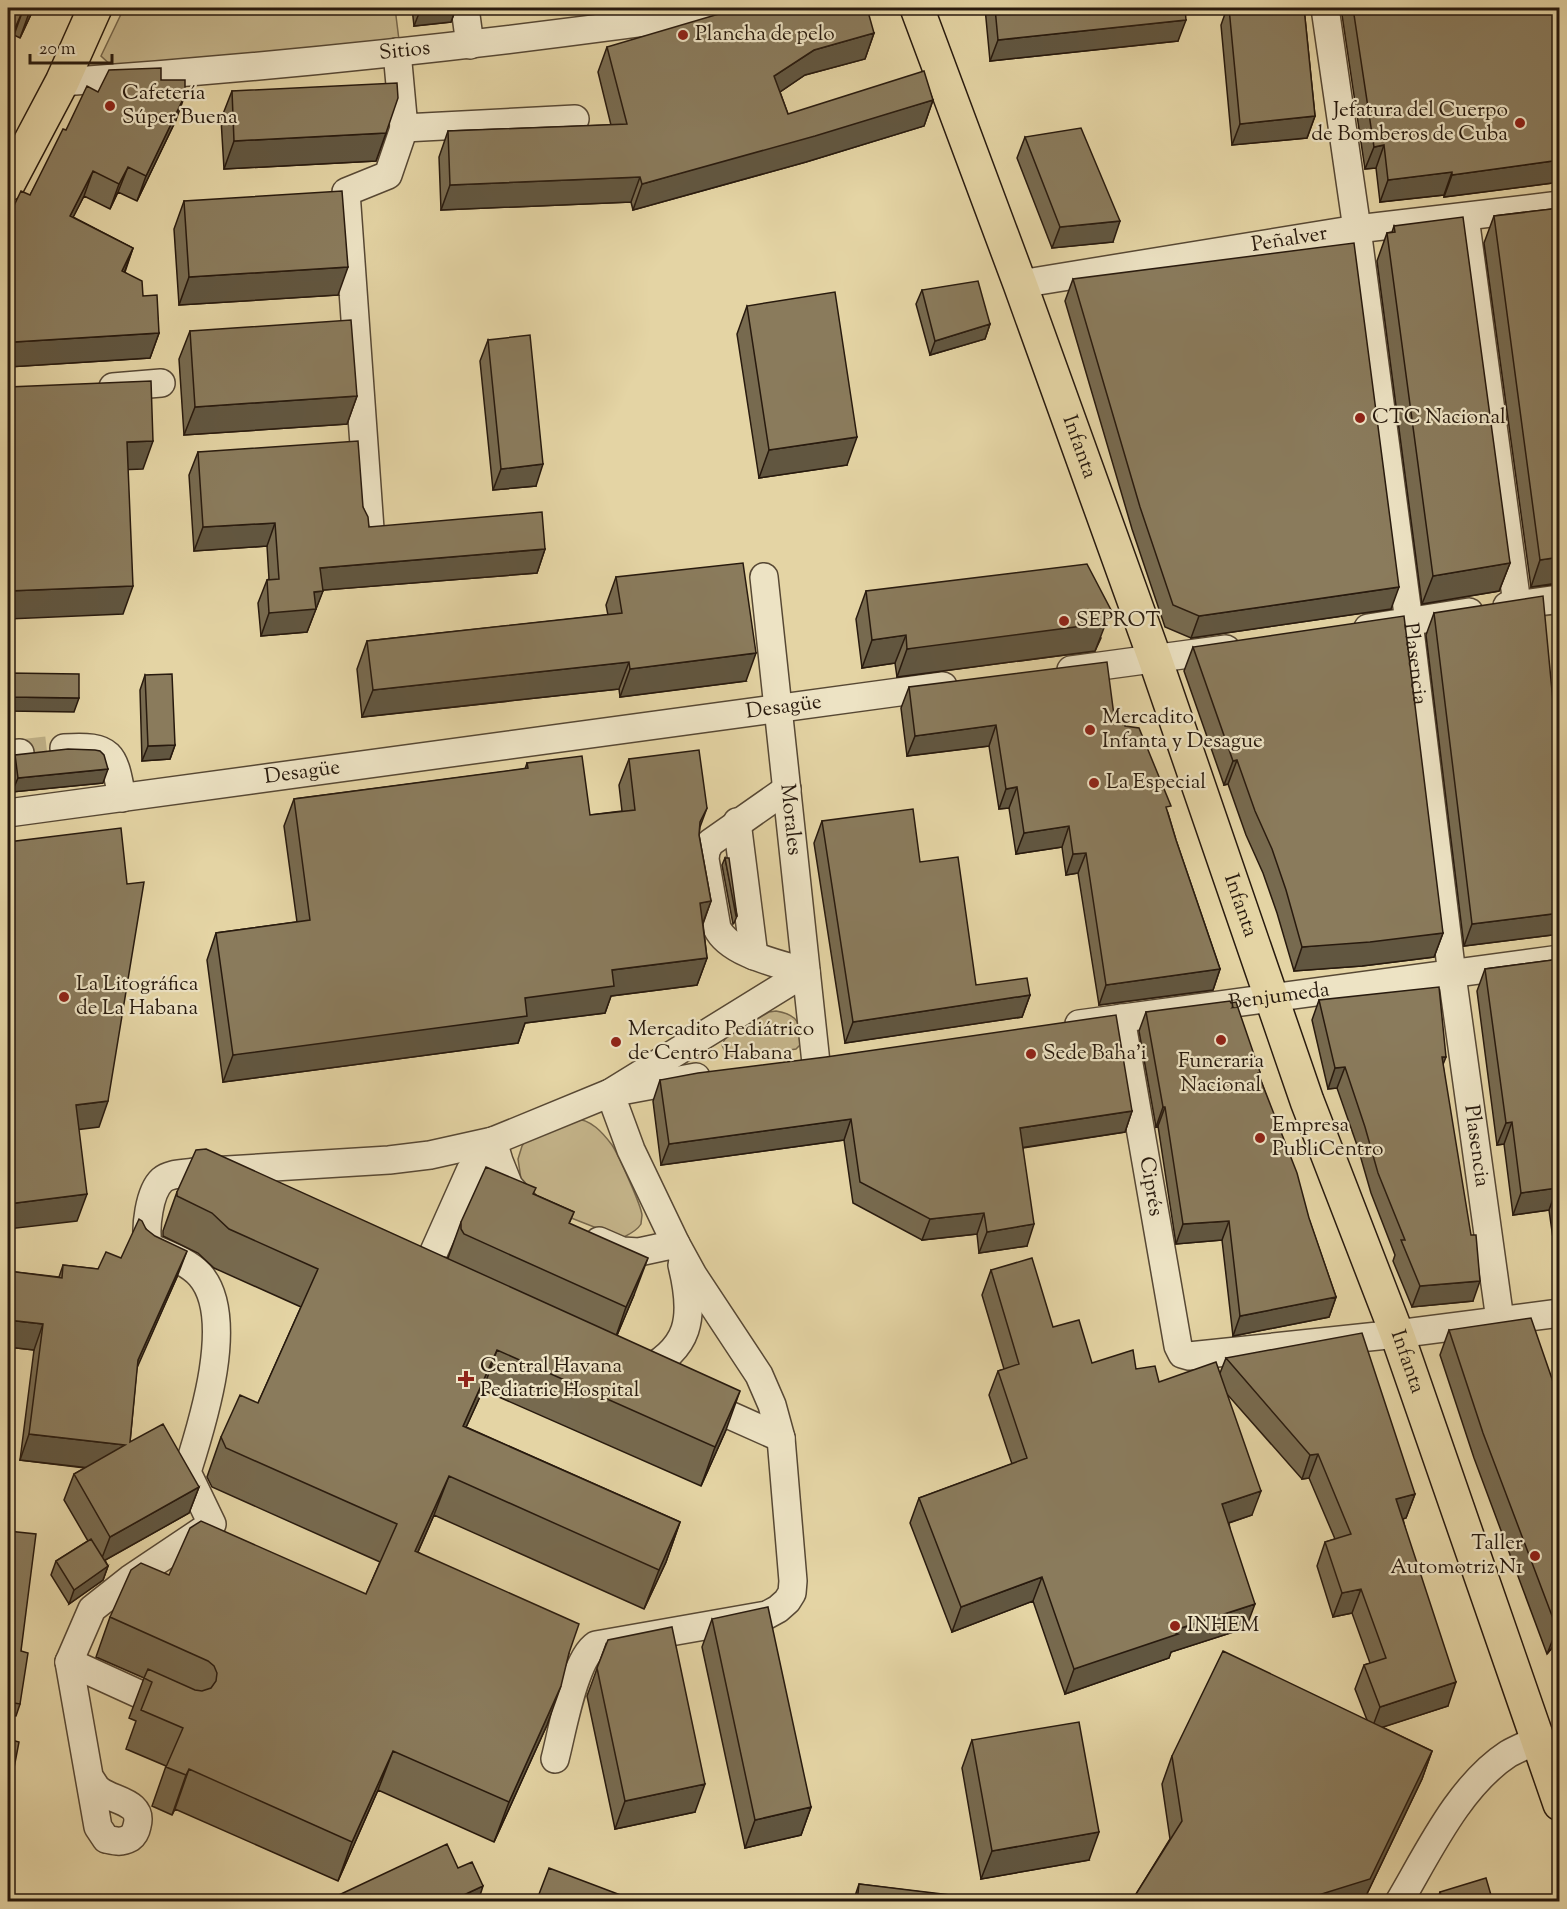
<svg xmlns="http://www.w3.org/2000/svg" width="1567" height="1909" viewBox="0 0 1567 1909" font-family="'Sorts Mill Goudy',serif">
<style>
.green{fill:#c4b48a;stroke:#76674c;stroke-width:1.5}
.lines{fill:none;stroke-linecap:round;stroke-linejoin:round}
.minor-tunnel{stroke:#beaf86;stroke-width:27;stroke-dasharray:27 14;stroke-linecap:butt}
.minor-casing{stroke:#574834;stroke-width:30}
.major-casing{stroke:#281a0e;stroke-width:36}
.minor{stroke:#ede3c4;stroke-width:27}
.major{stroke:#e4d4a4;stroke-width:33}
.wall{fill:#776a4f;stroke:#281a0e;stroke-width:1.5}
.shaded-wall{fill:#615640;stroke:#281a0e;stroke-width:1.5}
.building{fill:#8a7b5c;stroke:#281a0e;stroke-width:1.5}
.poi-dot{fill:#8f2418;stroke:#ede3c4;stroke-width:2}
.labels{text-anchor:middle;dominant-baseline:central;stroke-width:4.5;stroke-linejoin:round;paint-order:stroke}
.poi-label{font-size:21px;fill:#281a0e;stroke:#ede3c4;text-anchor:start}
.street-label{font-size:21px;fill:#281a0e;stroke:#ede3c4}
</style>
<rect width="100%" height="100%" fill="#e4d4a4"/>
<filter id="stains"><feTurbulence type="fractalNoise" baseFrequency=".00333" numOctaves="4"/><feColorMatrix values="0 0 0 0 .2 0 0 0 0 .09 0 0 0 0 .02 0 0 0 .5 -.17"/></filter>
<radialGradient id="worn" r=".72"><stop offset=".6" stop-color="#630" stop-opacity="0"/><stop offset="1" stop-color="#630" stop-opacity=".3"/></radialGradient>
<path class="green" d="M124,8H395L399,40L114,68L101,56Z
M1559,614V776L1534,617Z
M776,1011C799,1015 800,1023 801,1044L796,1049L738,1058L727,1056L722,1045L726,1037L769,1012Z
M575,1119C591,1119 603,1133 612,1145C618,1154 641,1205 642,1215C642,1216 641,1223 641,1224C637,1231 628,1235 622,1238L556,1212L530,1196L521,1179L518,1159L522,1146L529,1134Z"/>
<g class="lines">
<path class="minor-tunnel" d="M20,753L64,748"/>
<defs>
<g id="minor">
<path d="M465,8L470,45"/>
<path id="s1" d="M1325,8L1357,229L1409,622L1452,975L1500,1320"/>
<path d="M397,52L404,128L575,119"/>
<path id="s2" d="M62,82C291,66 519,41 746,8"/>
<path d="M1465,217L1517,604"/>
<path id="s3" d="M1020,284L1357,229L1560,205"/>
<path d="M113,387L161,383"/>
<path d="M370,529L346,192L388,175L404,128"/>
<path id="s4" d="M764,577L816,1063"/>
<path d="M1507,606L1560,599"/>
<path d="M1368,628L1469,612"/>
<path d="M1071,670L1226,649"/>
<path d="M64,748C112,745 114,753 122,798"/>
<path d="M8,754L20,753"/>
<path d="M787,789L710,843L706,851L705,859L717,928C729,954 780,964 806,972"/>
<path id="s5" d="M8,813L943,686"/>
<path d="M737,822L754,956"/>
<path id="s6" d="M1121,1018L1178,1346L1182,1354L1189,1356L1397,1334L1560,1313"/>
<path id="s7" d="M1079,1024L1560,959"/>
<path d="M493,1141L499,1161L509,1186L525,1204"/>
<path d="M599,1241L622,1251L639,1252L676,1244"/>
<path d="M440,1284L432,1270V1256L470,1171L493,1141"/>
<path d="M639,1374C691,1349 695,1318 682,1265"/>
<path d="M698,1401L781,1438"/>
<path d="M69,1662L172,1709"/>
<path d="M555,1759C562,1733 574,1659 596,1645L767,1615L778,1609L787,1601L792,1593L793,1581L781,1438L772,1405L759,1375L693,1275L676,1244L631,1150L610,1093L696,1077"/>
<path d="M90,1778C93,1782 95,1787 99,1790C112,1801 144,1801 137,1826C136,1831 134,1835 130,1838C121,1843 115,1841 106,1839L98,1827L69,1662L92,1609L130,1579L212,1524L187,1472C202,1425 237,1317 200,1275C188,1262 168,1255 152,1248L148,1244C145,1228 149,1192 162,1180C170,1173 184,1174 194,1172L389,1160L430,1155L493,1141L610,1093L806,972"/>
<path d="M1399,1902C1428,1853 1459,1786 1508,1754C1517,1749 1527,1745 1537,1740"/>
</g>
<g id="major">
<path id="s8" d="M917,8L1020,284L1155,659L1307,1101L1397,1334L1560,1804"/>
<path d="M8,184L62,82L95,8"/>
</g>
</defs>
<use href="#minor" class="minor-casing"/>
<use href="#major" class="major-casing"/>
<use href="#minor" class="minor"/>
<use href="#major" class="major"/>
</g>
<path class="wall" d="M8,8H34L20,38L14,35Z
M412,8H456L451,22L414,26Z
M985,8H1185L1178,41L990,61Z
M1227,8H1304L1315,116L1307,138L1232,145L1221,25Z
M1341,8H1560V182L1444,197V195L1380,202L1376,168L1365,169Z
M874,33L865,59L805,75L780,92L788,114L933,100L924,126L806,162L633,210L631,202L441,210L439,157L448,131L611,125L598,72L607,47Z
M161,80L176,120L137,201L118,192L110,209L84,196L73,217L133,248L125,272L143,296L159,333L150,358L8,367V218L30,195L66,130L98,92Z
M232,91L386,133L376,161L224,169L221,119Z
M1025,137L1113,242L1052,248L1017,158Z
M184,201L338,295L179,305L174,229Z
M1560,208V584L1531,587L1484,243L1494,216Z
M1394,226L1510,563L1499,591L1422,604L1377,261L1387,233L1392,232Z
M1073,279L1391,609L1191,638L1165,627L1132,529L1065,301Z
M922,290L990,324L985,339L930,355L916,304Z
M747,306L847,465L759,478L737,334Z
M190,331L357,396L347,424L184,435L179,359Z
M488,340L536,486L493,490L480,361Z
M198,452L363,507L369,527L545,549L537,573L323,590L307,632L261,636L258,603L267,580L269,579L267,546L194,551L189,475Z
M616,577L746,681L620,697L619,689L362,717L357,669L367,641L608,615L606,605Z
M866,591L1101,638L1095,651L897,677L895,663L862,668L856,619Z
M1434,613L1558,754H1560V934L1464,946L1426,635Z
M1193,647L1443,933L1434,957L1362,966L1294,971L1277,913L1263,873L1246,835L1228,784L1224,785L1184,671Z
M145,675L175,745L170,759L142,761L140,690Z
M909,687L1115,723L1125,726L1168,813L1176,840L1220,969L1213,990L1099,1005L1078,873L1066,875L1062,847L1016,854L1009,808L999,809L989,746L907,756L901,708Z
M15,755L103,783L12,792L10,770Z
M629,759L707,808L700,827L699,835L711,901L703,924L707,958L697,985L611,996L605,1013L525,1023L518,1043L223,1082L207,960L216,933L297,922L284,826L294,799L525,769L527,763L590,815L622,811L619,785Z
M822,821L920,862L976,985L1030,995L1022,1017L845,1043L814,843Z
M725,858L737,916L734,923L733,924L722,865Z
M1560,959V1288L1549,1210L1513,1215L1504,1144L1497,1145L1477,991L1485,969Z
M1319,1000L1443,1065L1473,1301L1412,1307L1393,1261L1395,1255L1371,1193L1358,1148L1337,1088L1328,1089L1312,1020Z
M1146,1012L1260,1072L1259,1075L1336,1297L1329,1317L1233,1336L1222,1240L1176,1244L1158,1126L1156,1127L1139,1031Z
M660,1080L1132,1111L1125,1132L1023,1148L1027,1246L979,1253L977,1234L922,1240L853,1203L844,1140L661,1165L653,1101Z
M177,1192L448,1258L461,1222L534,1194L574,1212L569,1224L634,1295L617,1335L726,1430L701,1486L483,1390L466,1427L680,1522L666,1562L644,1609L434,1515L418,1552L569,1653L547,1725L494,1842L378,1790L338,1881L175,1809L172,1815L152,1806L166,1766L126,1749L136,1721L129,1718L144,1678L96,1657L110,1617L169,1575L366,1594L380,1562L212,1487L207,1477L221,1437L258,1403L301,1307L214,1268L198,1253L163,1236V1231Z
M146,1229L177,1277L137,1366L130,1442L199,1487L189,1513L105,1560L108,1566L103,1580L69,1604L51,1575L56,1561L88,1541L64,1500L74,1474L85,1468L20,1460L34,1350L8,1347V1271L59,1277L63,1265L98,1269L121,1258Z
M991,1270L1092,1363L1136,1369L1159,1382L1220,1373L1226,1358L1415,1494L1406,1518L1403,1519L1448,1706L1382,1727L1432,1751L1422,1779L1363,1902H1133L1136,1894L1170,1839L1162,1784L1172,1756L1367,1720L1355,1689L1364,1665L1370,1663L1352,1613L1333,1617L1317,1566L1325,1542L1335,1539L1309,1478L1302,1479L1227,1394L1252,1515L1229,1523L1246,1628L1171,1652L1169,1658L1065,1694L1033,1601L952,1632L910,1523L919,1498L1012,1464L989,1395L998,1371L1004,1369L982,1295Z
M1449,1330L1560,1402V1638L1547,1654L1474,1458L1440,1355Z
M8,1531L21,1651L20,1704L16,1716L8,1715Z
M712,1619L811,1807L801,1835L745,1848L702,1647Z
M606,1644L695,1812L615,1829L587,1696Z
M972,1740L1089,1860L981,1879L962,1768Z
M859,1884L1000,1902H853Z
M1440,1892L1493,1902H1436Z"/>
<path class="shaded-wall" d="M32,8H34L20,38L29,13Z
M421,8H456L451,22L414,26Z
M484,8H522V9L482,13Z
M23,10L14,35L8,50V44Z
M1186,20L1178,41L990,61L998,40Z
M874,33L865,59L805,75L765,102L774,76L814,50Z
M185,95L176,120L137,201L146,176Z
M933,100L924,126L806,162L633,210L642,184Z
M1315,116L1307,138L1232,145L1240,124Z
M386,133L376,161L224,169L234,141Z
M1384,145L1376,168L1365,169L1374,147Z
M1560,160V182L1444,197L1452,175Z
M128,167L118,192L110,209L119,184Z
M93,171L84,196L61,241L70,216Z
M1452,172L1444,195L1380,202L1388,180Z
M640,177L631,202L441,210L450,185Z
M1120,221L1113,242L1052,248L1060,227Z
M133,248L124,273L122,271Z
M348,267L338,295L179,305L189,277Z
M990,324L985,339L930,355L935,341Z
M159,333L150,358L8,367V348L14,342Z
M357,396L347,424L184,435L195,407Z
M857,437L847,465L759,478L769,450Z
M153,441L143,469L117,470L127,442Z
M543,464L536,486L493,490L501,469Z
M275,523L267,546L194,551L203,527Z
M545,549L537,573L312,591L320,568Z
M1560,557V580L1558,583L1531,587L1540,560Z
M1510,563L1499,591L1422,604L1433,576Z
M133,586L123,614L8,619V591Z
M1399,587L1391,609L1191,638L1199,616Z
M323,591L307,632L261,636L269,613L314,592Z
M1111,610L1095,651L897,677L907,649Z
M906,635L895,663L862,668L872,640Z
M756,653L746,681L620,697L630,669Z
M629,662L619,689L362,717L373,690Z
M8,697L79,698L74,712L8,711Z
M996,725L989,746L907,756L915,736Z
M175,745L170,759L142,761L148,746Z
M1237,760L1228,784L1224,785L1233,761Z
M108,769L103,783L12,792L18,778Z
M1017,787L1009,808L999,809L1006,789Z
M1069,826L1062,847L1016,854L1024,833Z
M1086,853L1078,873L1066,875L1073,854Z
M711,901L701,928L700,903Z
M1560,913V934L1464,946L1472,924Z
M1443,933L1434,957L1362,966L1294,971L1302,947Z
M707,958L697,985L611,996L605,1013L525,1023L518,1043L223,1082L233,1055L525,998L612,970Z
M1220,969L1213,990L1099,1005L1106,985Z
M1030,995L1022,1017L845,1043L853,1022Z
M1442,1057H1446L1438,1077Z
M1345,1067L1337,1088L1328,1089L1335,1068Z
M108,1101L99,1127L66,1131L76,1105Z
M1163,1107H1165L1158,1126L1156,1127Z
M1132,1111L1125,1132L1012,1149L1020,1128Z
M851,1119L844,1140L661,1165L669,1144Z
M1512,1122L1504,1144L1497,1145L1506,1123Z
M1557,1188L1549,1210L1513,1215L1521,1193Z
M87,1194L77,1221L8,1229V1204Z
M984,1213L977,1234L922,1240L930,1219Z
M1229,1221L1222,1240L1176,1244L1183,1224Z
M1034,1224L1027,1246L979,1253L987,1232Z
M187,1251L177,1277L129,1386L138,1360Z
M648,1258L634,1295L613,1345L626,1307Z
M1480,1281L1473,1301L1412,1307L1420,1286Z
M1336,1297L1329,1317L1233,1336L1240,1316Z
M8,1320L43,1324L34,1350L8,1347Z
M497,1350L483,1390L449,1465L463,1426Z
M740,1391L726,1430L701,1486L715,1447Z
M29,1434L125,1445L116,1471L20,1460Z
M1318,1454L1309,1478L1302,1479L1310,1455Z
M449,1476L434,1515L401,1590L415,1551Z
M199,1487L189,1513L100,1563L110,1537Z
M1261,1491L1252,1515L1213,1528L1222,1504Z
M1415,1494L1406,1518L1388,1523L1396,1499Z
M680,1522L666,1562L644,1609L659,1570Z
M108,1566L103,1580L69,1604L74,1590Z
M1042,1577L1033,1601L952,1632L961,1607Z
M1361,1589L1352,1613L1333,1617L1342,1593Z
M1255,1604L1246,1628L1171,1652L1169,1658L1065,1694L1074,1669L1172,1631Z
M1560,1625V1638L1547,1654L1557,1629Z
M1456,1682L1448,1706L1371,1731L1380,1707Z
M561,1686L547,1725L494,1842L509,1802Z
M393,1751L378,1790L338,1881L352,1842Z
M1432,1751L1422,1779L1363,1902H1296Z
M189,1769L175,1809L172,1815L186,1775Z
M705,1784L695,1812L615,1829L625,1801Z
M811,1807L801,1835L745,1848L755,1820Z
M1099,1832L1089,1860L981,1879L992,1851Z
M483,1886L478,1902H452L453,1900Z"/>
<path class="building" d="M8,8H32L29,13L23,10L8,44Z
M739,8H867L874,33L814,50L774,76L788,114L924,71L933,100L815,136L642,184L640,177L450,185L448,131L627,124L607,47Z
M995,8H1185L1186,20L998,40Z
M1229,8H1304L1315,116L1240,124Z
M1353,8H1560V160L1452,175V172L1388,180L1384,145L1374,147Z
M161,68V80H185V95L146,176L128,167L119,184L93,171L70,216L133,248L122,271L142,281L143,296L157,295L159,333L14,342L8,348V218L21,191L30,195L63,129L66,130L87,86L98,92L109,70Z
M397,83L398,98L386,133L234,141L232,91Z
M1081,128L1120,221L1060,227L1025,137Z
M342,191L348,267L189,277L184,201Z
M1560,208V557L1540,560L1494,216Z
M1463,217L1510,563L1433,576L1387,233L1395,232L1394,226Z
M1354,243L1399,587L1199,616L1173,605L1140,507L1073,279Z
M978,281L990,324L935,341L922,290Z
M835,292L857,437L769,450L747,306Z
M351,320L357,396L195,407L190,331Z
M530,335L543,464L501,469L488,340Z
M151,381L153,441L127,442L133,586L8,591V387Z
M358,441L363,507L368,517L369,527L542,512L545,549L320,568L323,591L314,592L316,609L269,613L267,580L279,579L275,523L203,527L198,452Z
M743,563L756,653L630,669L629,662L373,690L367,641L622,613L616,577Z
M1087,564L1111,610L1103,611L1105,623L907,649L906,635L872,640L866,591Z
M1543,596L1558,754H1560V913L1472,924L1434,613Z
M1404,616L1443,933L1370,942L1302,947L1286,890L1272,849L1255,811L1237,760L1233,761L1193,647Z
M1107,662L1115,723L1125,721V726L1139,728L1171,806L1166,807L1176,840L1220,969L1106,985L1086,853L1073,854L1069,826L1024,833L1017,787L1006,789L996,725L915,736L909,687Z
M8,673L79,674V698L8,697Z
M172,674L175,745L148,746L145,675Z
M68,749L95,750L100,751L104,755L108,769L18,778L15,755Z
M699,750L707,808L700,822L699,835L711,901L700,903L707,958L612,970L614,986L525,998L527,1016L233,1055L216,933L310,920L294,799L528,768L527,763L582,756L590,815L635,810L629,759Z
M913,809L920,862L958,857L976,985L1027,978L1030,995L853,1022L822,821Z
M121,828L127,884L144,882L108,1101L76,1105L87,1194L8,1204V842Z
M725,858H729L737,916H736Z
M1560,959V1205L1557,1188L1521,1193L1512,1122L1506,1123L1485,969Z
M1439,987L1446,1057H1442L1471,1235H1476L1480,1281L1420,1286L1401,1240H1405L1378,1173L1365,1127L1345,1067L1335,1068L1319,1000Z
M1230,1001L1231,1003L1236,1002L1260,1072L1258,1073L1297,1173L1309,1218L1336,1297L1240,1316L1229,1221L1183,1224L1165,1107H1163L1146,1012Z
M1116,1015L1132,1111L1020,1128L1034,1224L987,1232L984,1213L930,1219L860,1182L851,1119L669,1144L660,1080L698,1073L826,1057Z
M206,1149L740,1391L715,1447L497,1350L463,1426L680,1522L659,1570L449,1476L415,1551L579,1624L569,1653L561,1686L509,1802L393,1751L352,1842L189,1769L186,1775L166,1767L183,1728L141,1710L152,1682L144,1678L148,1669L195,1690L202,1691L211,1688L216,1681L217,1673L214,1666L208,1661L110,1617L131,1570L141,1563L169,1575L190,1528L201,1521L366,1594L397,1524L226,1448L221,1437L240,1395L258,1403L318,1269L229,1229L212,1213L177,1196V1192L196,1150Z
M486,1167L536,1188L533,1194L574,1212L569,1223L648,1258L626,1307L464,1234L461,1229V1222Z
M139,1219L142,1221L146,1229L155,1236L187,1251L138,1360L130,1442L163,1424L199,1487L110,1537L74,1474L125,1445L29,1434L43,1324L8,1320V1271L62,1278L63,1265L98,1269L106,1252L121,1258Z
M1032,1258L1053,1327L1079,1320L1092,1363L1133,1350L1136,1369L1155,1366L1159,1382L1216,1362L1261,1491L1222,1504L1255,1604L1172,1631L1178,1634L1074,1669L1042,1577L961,1607L919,1498L1027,1458L998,1371L1019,1364L991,1270Z
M1531,1318L1560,1402V1625L1557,1629L1483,1433L1449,1330Z
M1362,1333L1415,1494L1396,1499L1456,1682L1380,1707L1364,1665L1386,1658L1361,1589L1342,1593L1325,1542L1351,1534L1318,1454L1310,1455L1226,1358Z
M8,1531L36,1534L21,1651L28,1653L20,1704L8,1702Z
M91,1539L108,1566L74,1590L56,1561Z
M768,1607L811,1807L755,1820L712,1619Z
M672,1627L705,1784L625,1801L597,1668L608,1640Z
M1223,1651L1432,1751L1370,1879L1296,1902H1140L1136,1894L1182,1821L1172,1756Z
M1079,1722L1099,1832L992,1851L972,1740Z
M8,1739L19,1742L8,1799Z
M447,1844L458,1868L472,1862L483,1886L453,1900V1902H324Z
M549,1868L639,1902H536Z
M1486,1878L1493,1902H1443L1440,1892Z
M859,1884L1000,1901V1902H857Z"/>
<g class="poi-dot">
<circle cx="683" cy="35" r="6"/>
<circle cx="110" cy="106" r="6"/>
<circle cx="1520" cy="123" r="6"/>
<circle cx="1360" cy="418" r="6"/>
<circle cx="1064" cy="621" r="6"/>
<circle cx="1090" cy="730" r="6"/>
<circle cx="1094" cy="783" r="6"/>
<circle cx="64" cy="997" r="6"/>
<circle cx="1221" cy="1040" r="6"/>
<circle cx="616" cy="1042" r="6"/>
<circle cx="1031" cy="1054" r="6"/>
<circle cx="1260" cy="1138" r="6"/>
<path d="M463 1370h6v6h6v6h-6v6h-6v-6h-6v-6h6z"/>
<circle cx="1535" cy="1556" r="6"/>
<circle cx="1175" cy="1626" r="6"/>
</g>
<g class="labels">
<g class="poi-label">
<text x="695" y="35">Plancha de pelo</text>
<text x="122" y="94">Cafetería<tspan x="122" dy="24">Súper Buena</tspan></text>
<text x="1508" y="111" text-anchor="end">Jefatura del Cuerpo<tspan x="1508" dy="24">de Bomberos de Cuba</tspan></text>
<text x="1372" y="418">CTC Nacional</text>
<text x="1076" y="621">SEPROT</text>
<text x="1102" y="718">Mercadito<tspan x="1102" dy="24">Infanta y Desague</tspan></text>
<text x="1106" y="783">La Especial</text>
<text x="76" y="985">La Litográfica<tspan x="76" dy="24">de La Habana</tspan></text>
<text x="628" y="1030">Mercadito Pediátrico<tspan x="628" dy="24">de Centro Habana</tspan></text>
<text x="1043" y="1054">Sede Baha’i</text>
<text x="1221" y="1062" text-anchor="middle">Funeraria<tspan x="1221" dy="24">Nacional</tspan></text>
<text x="1272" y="1126">Empresa<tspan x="1272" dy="24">PubliCentro</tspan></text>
<text x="480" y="1367">Central Havana<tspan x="480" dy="24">Pediatric Hospital</tspan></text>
<text x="1523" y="1544" text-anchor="end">Taller<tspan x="1523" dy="24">Automotriz N1</tspan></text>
<text x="1187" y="1626">INHEM</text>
</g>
<g class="street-label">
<text stroke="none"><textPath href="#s2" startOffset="344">Sitios</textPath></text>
<text stroke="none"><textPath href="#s3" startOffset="273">Peñalver</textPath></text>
<text stroke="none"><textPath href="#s8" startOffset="468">Infanta</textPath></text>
<text stroke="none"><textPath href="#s1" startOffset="662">Plasencia</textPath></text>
<text stroke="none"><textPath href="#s5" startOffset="783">Desagüe</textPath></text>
<text stroke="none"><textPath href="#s5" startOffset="297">Desagüe</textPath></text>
<text stroke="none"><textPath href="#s4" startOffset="244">Morales</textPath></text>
<text stroke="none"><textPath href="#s8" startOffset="954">Infanta</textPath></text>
<text stroke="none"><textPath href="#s7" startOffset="202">Benjumeda</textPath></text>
<text stroke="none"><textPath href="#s1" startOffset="1148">Plasencia</textPath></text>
<text stroke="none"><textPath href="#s6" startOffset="171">Ciprés</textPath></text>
<text stroke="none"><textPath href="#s8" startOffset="1440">Infanta</textPath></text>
</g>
</g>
<rect width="1567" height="1909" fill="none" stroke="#e4d4a4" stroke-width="30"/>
<rect x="9" y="9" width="1549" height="1891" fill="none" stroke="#281a0e" stroke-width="3"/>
<rect x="15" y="15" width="1537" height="1879" fill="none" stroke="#281a0e" stroke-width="1.5"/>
<path d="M30 54v9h82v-9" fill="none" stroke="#281a0e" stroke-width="3"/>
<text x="39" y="54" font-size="18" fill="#281a0e" stroke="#ede3c4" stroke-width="4.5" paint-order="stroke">20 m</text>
<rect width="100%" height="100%" filter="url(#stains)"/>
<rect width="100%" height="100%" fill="url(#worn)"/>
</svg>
